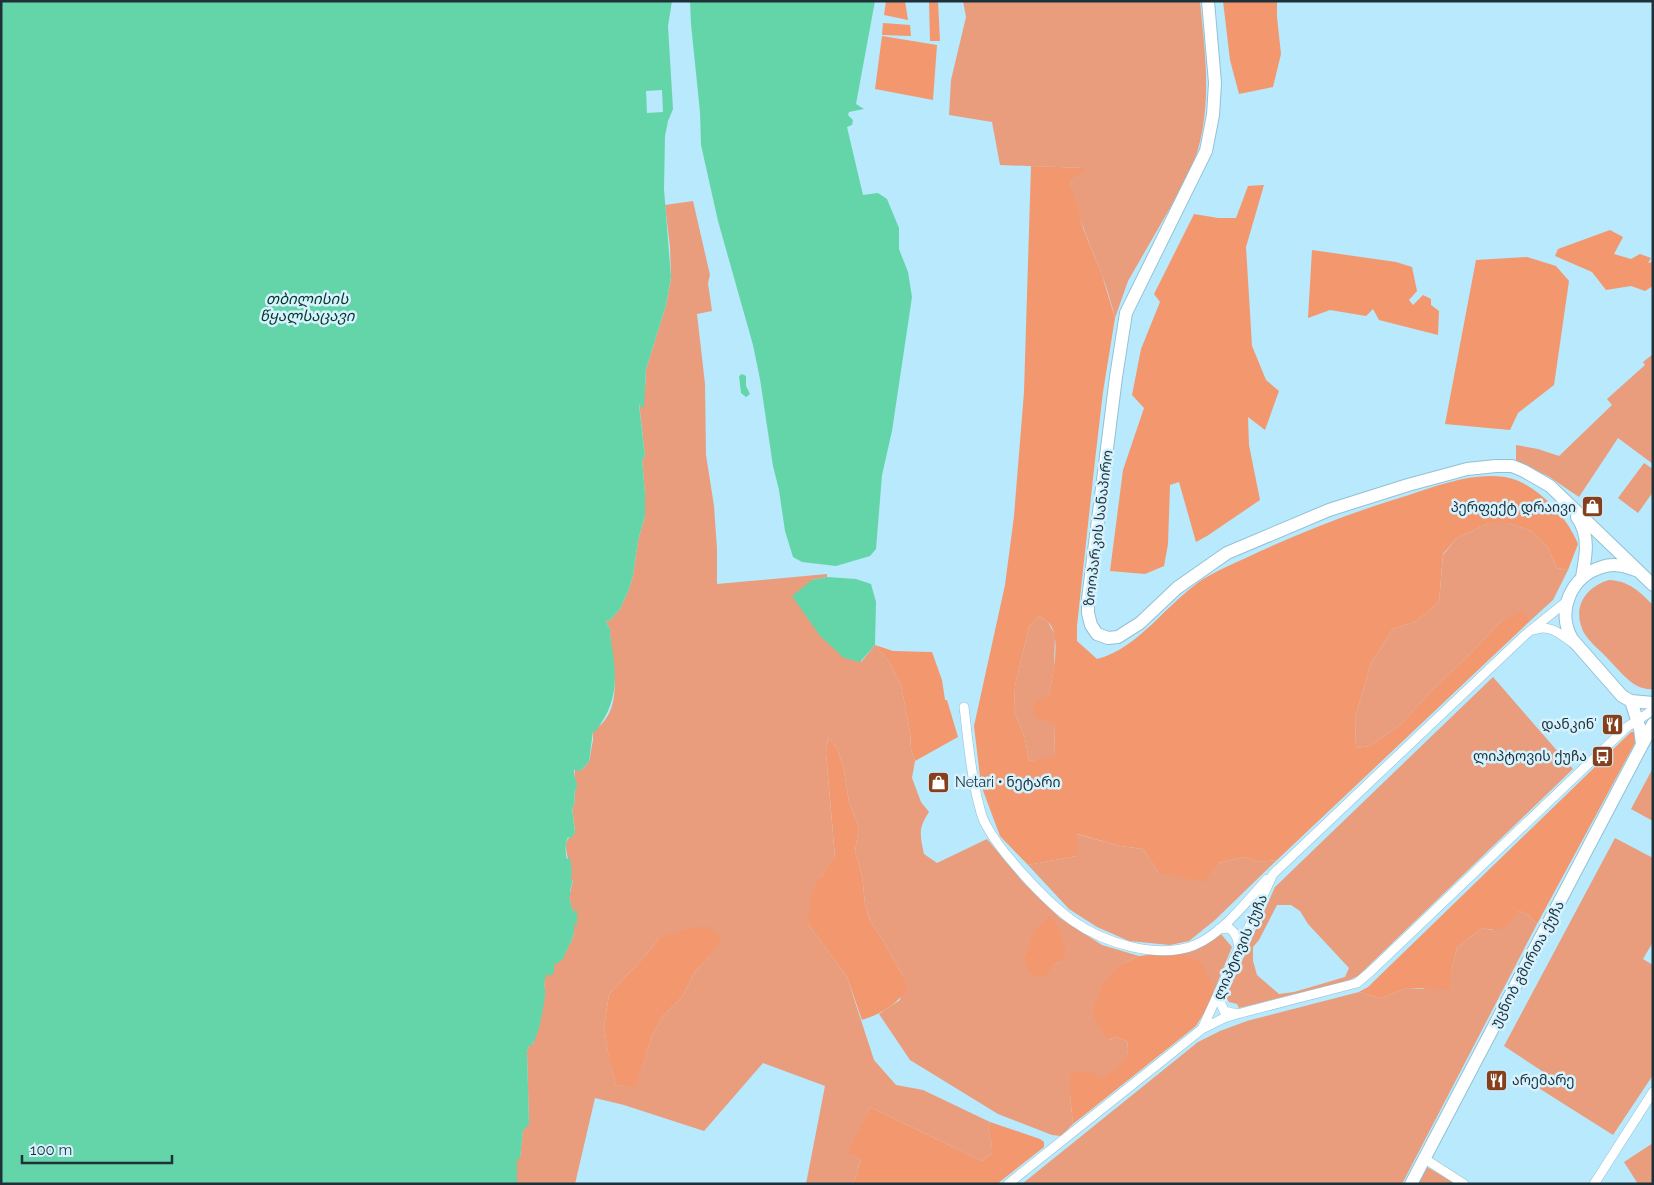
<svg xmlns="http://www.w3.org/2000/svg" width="1654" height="1185" viewBox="0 0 1654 1185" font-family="Raleway,'Noto Sans Georgian',sans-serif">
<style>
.green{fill:#e99d7c;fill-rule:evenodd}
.forest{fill:#f3976e;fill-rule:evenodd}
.water{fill:#64d5a8}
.pier{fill:#b8e9fc}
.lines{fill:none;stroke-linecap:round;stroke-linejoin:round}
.minor-casing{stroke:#92c1d4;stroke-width:10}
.secondary-casing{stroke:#92c1d4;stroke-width:14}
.minor{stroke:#fff;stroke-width:9}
.secondary{stroke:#fff;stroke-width:12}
.labels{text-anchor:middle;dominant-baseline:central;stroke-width:5;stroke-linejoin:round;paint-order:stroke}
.poi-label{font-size:14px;fill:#1e3139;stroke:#d6f2fe;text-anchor:end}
.street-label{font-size:14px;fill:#1e3139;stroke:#d6f2fe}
.water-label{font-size:15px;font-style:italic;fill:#043827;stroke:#d6f2fe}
</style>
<rect width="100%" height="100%" fill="#b8e9fc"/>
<path class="green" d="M963,1H1200C1206,62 1214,117 1189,175L1128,281L1115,318C1111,303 1107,287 1101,273C1090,243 1076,214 1070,183L1084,168L1000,165L992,122L949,115L951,80L966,17Z
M693,201L710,275L708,283L712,311L697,314L705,384L706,455L714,506L717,549V584L827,574V577L812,580L861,662L875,645L888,660L901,685L910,732L911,749L915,761L912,778L921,802L929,812C918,828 920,835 924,854L937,863L987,839L1023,882L1060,918L1102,945L1139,956L1124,963L1109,1040L1116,1037L1127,1041C1129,1049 1128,1060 1122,1066C1109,1078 1085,1087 1070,1095L1073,1124L1061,1136L1052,1135L998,1114L910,1060L879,1014L900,1000L903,976L893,959L883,940L870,921L865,904L862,875L855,851L859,828L849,802L844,770L837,748L828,738L826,753L835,858L821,877L808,924L847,977L874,1060L896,1085L923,1090L990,1122C986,1134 993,1139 992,1153L982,1161L870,1107L849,1152L861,1160L853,1184H806L825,1086L763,1063L704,1131L624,1105L595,1098L575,1184H517V1159L520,1158L523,1129L529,1125L527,1052L529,1045L533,1044L545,994L544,980H545V975L554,963L568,949V944L570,945L574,933V922L577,925V911L573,913L569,897L573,880L570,879C570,873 570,867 569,862C566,851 562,840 575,833L572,806L574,807L576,779H574L575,769L580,771L589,762L593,740V731C628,708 610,663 610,629L607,624L606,619L609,621L620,609L629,589L633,575L638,541L645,515V494L642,459L645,457L639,402L645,388L646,369L666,305L671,278L670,247L665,205ZM659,938L709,957L695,972L682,997L663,1016L652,1036L636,1086L616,1085L609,1058L604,1027L609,994L647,954ZM1030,944L1060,962L1053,965L1024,955Z
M1653,354V464L1618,438L1579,497L1548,476L1516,461V445L1538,449L1559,456L1612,405L1607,399L1645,365L1643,362Z
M1644,463L1653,469V492L1638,513L1618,498Z
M1489,523H1509L1531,531L1547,546L1557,568L1568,570L1553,600L1531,620L1523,612L1500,622L1469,655L1432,690L1400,725L1370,746L1356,748L1355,718L1371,663L1393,629L1415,622L1439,602L1443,555L1457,538Z
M1609,580C1629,581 1639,591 1653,605V689C1634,691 1621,672 1609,660C1601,651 1588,641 1583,631C1572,606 1586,587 1609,580Z
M1039,616L1048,622L1055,635L1054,668L1049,696L1055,724L1054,758L1029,761L1025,738L1014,711L1015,686L1029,627Z
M1493,677L1573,769L1358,976L1347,981L1239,1008L1237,1004L1229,1002L1226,997L1229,990L1275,887ZM1277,905H1291L1300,911L1308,924L1349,968L1345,977L1294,992L1279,994L1257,975L1253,961V947L1259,940Z
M1653,768V821L1631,809Z
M1076,834L1120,846L1143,849L1158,872L1218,863L1244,857L1258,862L1277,860L1215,920L1189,941L1170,945L1129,941L1097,927L1069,909L1028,865L1077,856Z
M1615,838L1653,858V942L1643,959L1653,965V1075L1613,1135L1537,1087L1545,1073L1504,1046Z
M1519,911L1528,915L1537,924L1402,1184H1022L1198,1042L1220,1031L1247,1021L1359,992L1381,998L1407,988L1423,989L1451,973L1457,948L1482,928L1492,930Z
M1221,934L1232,947L1214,991L1204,969L1175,954L1196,949Z
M1653,1143V1184H1638L1624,1162Z
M1427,1167L1456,1184H1417Z"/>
<path class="forest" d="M886,1H905L908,20L884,15Z
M929,1H938L940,41H930Z
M1223,1H1277V17L1281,54L1273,87L1239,94L1230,60Z
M883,23L910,25L911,36L882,35Z
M882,36L937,45L933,100L875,89Z
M1031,166L1085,168L1070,183L1083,228L1102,275L1115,318L1103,392L1094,469L1077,626V641L1097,659C1139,649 1168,601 1205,578C1224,567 1244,559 1263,550C1311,528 1359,510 1409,495C1438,485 1474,472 1505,477C1535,482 1567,516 1578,544L1568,570L1557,568L1547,546L1531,531L1509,523H1489L1457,538L1443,554L1439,602L1415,622L1393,629L1371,663L1355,718L1356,748L1370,746L1400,725L1432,690L1469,655L1500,622L1523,611L1531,620L1277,860L1258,862L1244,857L1218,863L1204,882L1158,872L1143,849L1120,846L1077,834V856L1028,865L1000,836L991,812L981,785L974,726L1005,585L1014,516L1024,392ZM1039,616C1042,618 1046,620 1049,623C1062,638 1052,677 1049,696L1034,703L1033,716L1055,724L1054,757L1029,761L1025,738L1014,711L1015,686L1029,627Z
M1264,185L1246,247L1252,346L1266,380L1279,391L1265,430L1248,417L1249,445L1260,500L1207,536L1196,542L1179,482L1170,485L1168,544L1164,566L1145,574L1110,571L1123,470L1144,408L1132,395L1141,349L1160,302L1154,294L1194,214L1218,218H1236L1248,186Z
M1610,230L1623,237L1614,254L1631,259L1640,254L1651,258L1648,263L1653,262V286L1645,291L1631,286L1606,290L1592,272L1555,256L1558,249Z
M1312,250L1396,262L1412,267L1417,291L1409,300L1413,305L1423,295L1431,299V305L1439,311L1438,335L1379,320L1373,309L1366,316L1330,310L1308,318Z
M1527,257L1556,266L1569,281L1554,385L1518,413L1510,430L1445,424L1476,260Z
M875,645L893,651L932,652L942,680L945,700H947L958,737L915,761L911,749L910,732L901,685L888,660Z
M1631,732H1635V743L1537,924L1528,915L1519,911C1507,927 1504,933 1482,928L1457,948L1451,973L1449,989L1407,988L1381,998L1359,992L1368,987Z
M828,738L837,748L844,770L849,802L859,828L855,851L862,875L865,904L870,921L883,940L893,959L903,976L907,989C896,1006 880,1014 862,1020L847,977L808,924L812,890L835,857L826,753Z
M1050,916L1060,930L1066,953L1060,962L1053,965L1045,977H1035L1027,967L1024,955L1037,928Z
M706,926L722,938L709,957L695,972L682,997L663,1016L652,1036L636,1087L616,1085L609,1059L604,1027L609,994L647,954L659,938L686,930Z
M1156,954C1172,954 1194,953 1204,968C1208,975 1211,984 1214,991L1206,1010L1196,1026L1073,1124L1070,1095L1071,1072L1090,1071L1101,1079C1117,1069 1132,1062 1127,1041L1116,1037L1108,1040L1093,1016L1094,1006L1105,980L1124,963L1139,956Z
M870,1107L982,1161L992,1153C993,1139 986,1135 990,1122L1040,1139L1044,1142V1147L997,1184H853L861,1160L848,1152Z"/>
<path class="water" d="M1,1H672L668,26L673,109L668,121L665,136L664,189L671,277L666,305L646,369L644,409L639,404L645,457L642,459L645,494V515L638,541L633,575L629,589L620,609L609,621L606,620L607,624L610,629C610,640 613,650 614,661C617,689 613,709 595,732L593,731L589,762L580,771L574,770V779L576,777L577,789L575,790L574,807H572L575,833L570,839L568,837C565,845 565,851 567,859L570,857L572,874L570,879H573L570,891L571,894L569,897L573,912L575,910L577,911V925L576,926L574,923V933L570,945H568V949L565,953L564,958L555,965L554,964V973L552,975H545L546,980H544C544,985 546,991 545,996C543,1009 539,1037 531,1046L529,1045L527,1052L529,1125L523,1130L520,1159H517V1184H1Z
M690,1H875L856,104L864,109L849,112L848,115L853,120L852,125L847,127L863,195L878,193L887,199L899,228V249L908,272L912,297L892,431L882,475L876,549L870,556L836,566L802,562L793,557L785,531L779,490L773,466L760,379L753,345L718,221L701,145L700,112L691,24Z
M742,374L746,376V386L750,394L746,397L741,393L739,376Z
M827,577L856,579L871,584L876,602L875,645L860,662L844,658L820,636L792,596L812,580Z"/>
<path class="pier" d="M662,90L663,112L647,113L646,91Z"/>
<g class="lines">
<defs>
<path id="minor" d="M1534,630C1549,623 1562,635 1574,644
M964,707C968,739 970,770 978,801C980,808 981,816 985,823C1000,852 1045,901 1073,921C1104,943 1158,960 1195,945C1224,932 1246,902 1267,879
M1219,929L1229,928C1237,934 1238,940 1239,949
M1218,996L1224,1011L1237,1014
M1202,1029L1273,874L1525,635L1566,602
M1425,1159L1464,1184
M1008,1184L1202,1029L1224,1018L1237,1014L1357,983L1370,972L1627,727L1653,710
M1594,1184L1653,1092"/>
<path id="secondary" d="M1208,1L1215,83L1213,115L1206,151L1126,313L1116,377L1088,599V613L1091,625L1097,634L1108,638L1118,637L1140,623L1177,588L1227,553L1329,510L1408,485L1467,469L1496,466H1512L1524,471L1550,486L1653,585
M1577,517C1590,535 1586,556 1582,577
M1636,570C1625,566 1614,563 1602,567C1571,576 1556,611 1572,639L1622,696L1631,701L1653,703
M1631,701L1640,729L1642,744
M1411,1184L1653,724"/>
</defs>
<use href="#minor" class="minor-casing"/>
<use href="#secondary" class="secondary-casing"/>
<use href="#minor" class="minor"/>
<use href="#secondary" class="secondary"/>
</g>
<defs>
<symbol id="shop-square" viewBox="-11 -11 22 22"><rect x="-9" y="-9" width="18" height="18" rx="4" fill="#863f1c" stroke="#d6f2fe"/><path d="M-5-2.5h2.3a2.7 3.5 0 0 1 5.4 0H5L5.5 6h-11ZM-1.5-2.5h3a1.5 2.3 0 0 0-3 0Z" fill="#fff"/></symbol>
<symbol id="restaurant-square" viewBox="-11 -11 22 22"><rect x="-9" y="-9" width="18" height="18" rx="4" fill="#863f1c" stroke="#d6f2fe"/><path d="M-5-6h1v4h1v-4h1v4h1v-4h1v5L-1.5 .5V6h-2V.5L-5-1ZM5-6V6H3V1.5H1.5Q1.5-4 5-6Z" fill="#fff"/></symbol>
<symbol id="bus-square" viewBox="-11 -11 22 22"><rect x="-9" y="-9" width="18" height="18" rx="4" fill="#863f1c" stroke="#d6f2fe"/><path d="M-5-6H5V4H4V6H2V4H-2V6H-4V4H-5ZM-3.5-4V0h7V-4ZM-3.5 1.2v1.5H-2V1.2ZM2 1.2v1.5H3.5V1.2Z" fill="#fff"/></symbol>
</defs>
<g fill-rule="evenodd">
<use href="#shop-square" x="1580" y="494" width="25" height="25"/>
<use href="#restaurant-square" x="1600" y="712" width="25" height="25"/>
<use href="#bus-square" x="1590" y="744" width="25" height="25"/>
<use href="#shop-square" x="926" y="770" width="25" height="25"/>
<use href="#restaurant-square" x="1484" y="1068" width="25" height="25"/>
</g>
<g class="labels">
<g class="poi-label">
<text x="1576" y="507">პერფექტ დრაივი</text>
<text x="1597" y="724">დანკინ'</text>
<text x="1587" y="756">ლიპტოვის ქუჩა</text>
<text x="955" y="782" text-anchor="start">Netari • ნეტარი</text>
<text x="1512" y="1080" text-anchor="start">არემარე</text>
</g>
<g class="street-label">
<text transform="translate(1098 528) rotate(-83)">ზოოპარკის სანაპირო</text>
<text transform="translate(1240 947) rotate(-66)">ლიპტოვის ქუჩა</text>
<text transform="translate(1527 964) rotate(-62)">უცნობ გმირთა ქუჩა</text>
</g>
<g class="water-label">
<text x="307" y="299">თბილისის<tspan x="307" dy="17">წყალსაცავი</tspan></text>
</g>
</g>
<rect width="1654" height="1185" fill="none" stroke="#1e3139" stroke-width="5"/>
<path d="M22 1155v8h150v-8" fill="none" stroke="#1e3139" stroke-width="2.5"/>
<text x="30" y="1155" font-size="15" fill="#1e3139" stroke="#d6f2fe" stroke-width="4" paint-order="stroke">100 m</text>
</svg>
